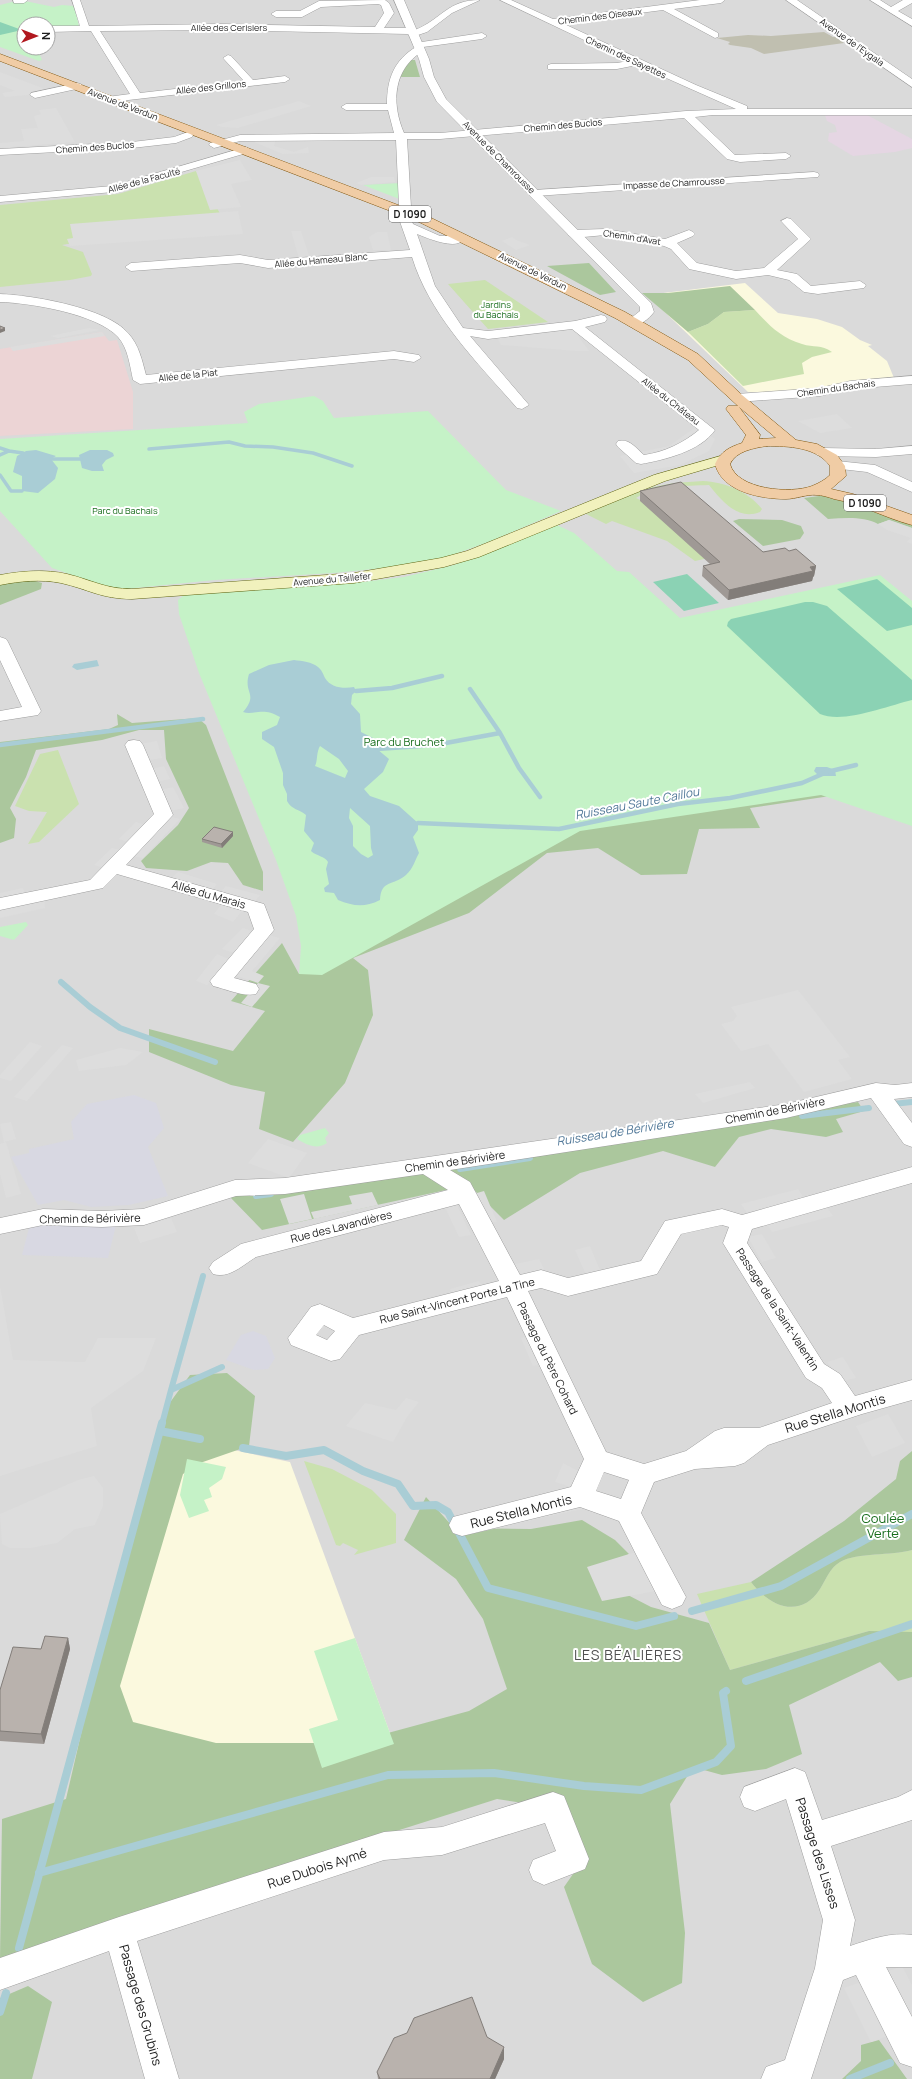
<svg xmlns="http://www.w3.org/2000/svg" width="912" height="2079" viewBox="0 0 912 2079" font-family="Manrope,sans-serif">
<style>
.residential{fill:#dadada;fill-rule:evenodd}
.commercial{fill:#ecd4d5}
.industrial{fill:#e5d6e3}
.education{fill:#fbf9de}
.construction{fill:#c0bfb0}
.grass{fill:#cae1af}
.forest{fill:#abc79d}
.park{fill:#c5f2c7}
.pitch{fill:#8bd2b4}
.parking{fill:#ddd}
.plaza{fill:#d8d8e2}
.water{fill:#a9cdd5;fill-rule:evenodd}
.lines{fill:none;stroke-linecap:round;stroke-linejoin:round}
.stream-far3{stroke:#a9cdd5;stroke-width:3.5}
.stream-far2{stroke:#a9cdd5;stroke-width:4.5}
.stream-far1{stroke:#a9cdd5;stroke-width:6}
.stream{stroke:#a9cdd5;stroke-width:8}
.minor-casing{stroke:#9e9e9e;stroke-width:1}
.tertiary-casing{stroke:#9e9e9e;stroke-width:1}
.secondary-casing{stroke:#606512;stroke-width:1}
.primary-casing{stroke:#835912;stroke-width:1}
.minor{fill:#fff;fill-rule:evenodd}
.tertiary{fill:#fff;fill-rule:evenodd}
.secondary{fill:#f1f1bd;fill-rule:evenodd}
.primary{fill:#f0cca5;fill-rule:evenodd}
.wall{fill:#9f9995}
.shaded-wall{fill:#827d79}
.building{fill:#b9b2ad;stroke:#827d79}
.labels{text-anchor:middle;dominant-baseline:central;stroke-width:4;stroke-linejoin:round;paint-order:stroke}
.far-street-label{font-size:9px;fill:#1d1d1d;stroke:#fff}
.far-park-label{font-size:9px;fill:#186d1c;stroke:#fff}
.shield{fill:#fff;stroke:#616161;stroke-width:1}
.shield-label{font-size:10px;font-weight:bold;fill:#1d1d1d}
.park-label{font-size:11px;fill:#186d1c;stroke:#fff}
.street-label{font-size:11px;fill:#1d1d1d;stroke:#fff}
.water-label{font-size:12px;font-style:italic;fill:#527999;stroke:#fff}
.near-street-label{font-size:13px;fill:#1d1d1d;stroke:#fff}
.near-park-label{font-size:13px;fill:#186d1c;stroke:#fff}
.near-neighbourhood-label{font-size:14px;letter-spacing:1px;fill:#505050;stroke:#fff}
</style>
<rect width="100%" height="100%" fill="#ede9e4"/>
<path class="residential" d="M0,0H912V2079H0ZM24,24H48V48H24Z"/>
<path class="commercial" d="M102,332L109,341L117,340L133,392V429L0,436V349Z"/>
<path class="industrial" d="M825,115H867L912,139V148L895,152L853,156L828,141L829,133L837,132L835,125L827,121Z"/>
<path class="education" d="M745,283L778,313L817,319L842,327L860,340L872,345L868,346L887,361L894,378L775,393L748,392L647,295Z
M167,1436L290,1462L394,1744L199,1810L93,1706Z"/>
<path class="construction" d="M824,32L833,37H837L844,43L764,54L751,48L730,45L728,44L730,42L717,38L748,35L771,36Z"/>
<path class="grass" d="M196,171L222,217L62,245L83,252L92,274L91,276L70,280L0,287V205L118,194Z
M485,280L548,322L488,329L448,284Z
M755,310C770,326 780,337 802,344C814,348 821,344 832,352L812,357L802,363L804,374L743,386L688,332L708,324L724,312Z
M703,481C724,482 748,491 762,509L760,512C738,521 722,501 709,485C685,486 656,485 636,498L746,550L695,561L667,541L612,521L606,524L586,514L642,489L674,483Z
M58,750L79,804L39,842L28,844L47,812L29,811L15,806L40,754Z
M304,1461L332,1469L372,1490L396,1514V1543L354,1555L358,1550L343,1543L340,1546L336,1545Z
M912,1550V1640L869,1631L730,1670L697,1594L751,1582C769,1606 800,1620 820,1589C826,1579 830,1568 840,1562C858,1552 891,1556 912,1550Z"/>
<path class="forest" d="M409,60H415L420,77H399Z
M589,263L616,292L600,295L547,266Z
M730,286L755,310L724,312L708,324L688,332L642,293H668Z
M827,495L912,525V528L889,520L878,524C863,516 845,518 828,519L804,498Z
M739,519L782,520L801,526L804,533L800,539L763,546L733,521Z
M28,579L42,583L41,589L0,605V584Z
M117,714L132,723L198,718L206,725L263,872V891L243,885L228,863L211,862L187,871L146,868L141,861L178,825L189,808L166,759L164,730H139L102,740L36,750L26,777L10,808L16,819L14,838L0,843V742L109,729L118,725Z
M897,786L750,808L760,828L699,829L687,874L641,875L598,848L547,853L469,913L353,958L368,970L373,1015L345,1083L293,1142L259,1129L265,1092L231,1085L149,1052V1029L233,1051L265,1011L231,1001L282,943L299,974L427,813Z
M858,1102L864,1111L836,1119L843,1132L826,1137L771,1129L739,1137L715,1167L663,1151L580,1173L504,1220L469,1185L262,1230L229,1196Z
M227,1373L255,1396L249,1446L200,1463L183,1474L120,1686L133,1722L216,1743H351L469,1711L507,1689L483,1619L456,1579L404,1540L426,1497L454,1528L531,1529L582,1520L615,1540L629,1554L593,1577L651,1607L709,1623L730,1670L869,1631L912,1632V1677L898,1681L880,1662L789,1705L802,1754L766,1769L722,1775L693,1767L670,1804L685,1933L682,1983L643,2002L592,1964L564,1887L580,1864L563,1809L497,1799L138,1913L0,1960L2,1819L66,1799L94,1678L163,1412L190,1375Z
M912,1451V1550C891,1556 858,1552 840,1562C830,1568 826,1579 820,1589C800,1620 769,1606 751,1582L844,1521L896,1479L900,1461Z
M28,1986L52,2002L32,2079H0V1998Z
M879,2040L907,2079H842L861,2061V2045Z"/>
<path class="park" d="M20,0L54,7L62,5L74,6L79,26L48,27V24H24V48H37L42,60L39,61L0,47V5Z
M401,183L402,200L363,185Z
M314,396L323,401L334,418L428,411L506,490L561,511L491,541L444,558L393,567L334,573L215,580L115,590L52,568L0,511V439L248,423L244,412L259,404Z
M557,525L574,533L617,571L629,572L680,618L880,575L912,601V826L821,795L580,831L322,975L299,974L301,946L296,916L276,860L199,673L179,614L178,600L184,595L362,582L404,577L454,565Z
M26,922L28,925L14,940L0,936V927Z
M325,1128L329,1133L325,1138L327,1143C317,1150 307,1145 297,1139L300,1135Z
M187,1459L226,1467L222,1479L209,1488L212,1497L204,1500L209,1511L189,1518L180,1495Z
M355,1638L394,1744L322,1768L309,1729L338,1720L314,1651Z"/>
<path class="pitch" d="M0,22L22,30L0,35Z
M687,574L719,603L684,611L653,582Z
M877,579L912,608V625L887,631L837,589Z
M805,602H813L827,606L912,680V700C887,706 843,724 820,714L727,626L728,622L731,619Z"/>
<path class="parking" d="M0,72L48,90L27,95L5,97L2,93L15,91L0,85Z
M299,101L311,106L238,128L222,127L216,125Z
M56,108L75,142L0,148V143L24,141L21,129L38,128L34,116L41,114L39,110Z
M260,141H275L274,146L294,152L308,147L309,153L283,154L254,142Z
M240,160L252,180L231,184L241,207L210,210L196,171Z
M371,177H394L395,182L361,185L356,183Z
M238,211L243,234L70,246L67,239L73,238L70,224Z
M291,231H301L310,258L299,259Z
M377,232H387L391,250H373L369,237Z
M512,237L516,240L530,245L516,250L502,241Z
M89,328L100,330L58,338L50,336Z
M573,329L589,351H577L501,345L497,337Z
M102,332L105,336L13,351L10,347Z
M837,414L852,428L820,433L798,421Z
M698,428L715,439L709,451L680,465L634,473L620,456L669,446L693,429Z
M889,520L912,528V544L907,542L911,538L887,530L878,524Z
M157,741L162,758L142,761L134,745Z
M164,766L170,779L150,783L145,770Z
M173,787L184,808L164,812L154,791Z
M164,815L180,819L143,858L126,855L110,870L94,865L112,848L128,852L135,845L119,839L136,822L153,827Z
M178,872L217,884L208,894L168,882Z
M226,886L260,895L251,906L217,896Z
M23,888L27,899L44,895L45,908L0,918V893Z
M221,905L242,911L233,922L214,914Z
M243,928L252,931L234,953L222,949Z
M268,935L280,938L252,971L264,976L258,983L234,975Z
M217,954L229,959L207,985L196,981Z
M258,983L270,986L252,1007L241,1003Z
M798,990L850,1057L838,1060L852,1079L804,1092L768,1044L741,1051L721,1024L733,1021L737,1016L731,1007Z
M30,1042L42,1046L11,1081L0,1078V1075Z
M62,1045L73,1048L27,1101L14,1097Z
M120,1048L143,1052L126,1065L79,1071L76,1060Z
M750,1082L755,1088L703,1103L695,1094Z
M11,1122L16,1139L4,1142L0,1124Z
M268,1139L307,1153L289,1178L248,1163Z
M6,1142L21,1194L6,1198L0,1174V1144Z
M798,1189L804,1198L747,1213L741,1204Z
M484,1191L497,1222L486,1223L470,1195Z
M372,1192L378,1205L314,1219L311,1212L352,1204L349,1196Z
M304,1194L312,1219L289,1224L280,1199Z
M443,1203H456L471,1235L459,1237Z
M826,1206L833,1216L772,1232L766,1222Z
M171,1218L177,1232L140,1243L134,1228Z
M762,1234L776,1258L762,1262L748,1237Z
M590,1246L602,1275L588,1279L575,1250Z
M539,1259L544,1269L510,1278L505,1266Z
M479,1281L482,1287L452,1294L450,1289Z
M0,1286L13,1360L85,1362L98,1338H156L143,1371L91,1408L97,1446L0,1476Z
M530,1336L542,1364L533,1366L521,1338Z
M843,1357L856,1378L842,1381L827,1362Z
M406,1398L419,1402L407,1417L393,1442L346,1426L365,1403L396,1410Z
M888,1414L905,1443L872,1457L856,1426Z
M563,1463L578,1471L571,1487L555,1482Z
M94,1476L103,1488V1506L95,1525L75,1529L57,1543L30,1548H10L2,1544L0,1514L78,1480Z
M578,1502L582,1509L466,1535L462,1528Z
M642,1550L661,1590L602,1601L587,1567Z
M902,1966L912,1985V2026L883,1973Z
M864,1981L891,2035L871,2042L844,1988Z"/>
<path class="plaza" d="M134,1095L156,1103L164,1128L148,1147L168,1196L129,1205L91,1207L64,1200L38,1205L11,1157L29,1153V1149L74,1139L71,1122L87,1104Z
M53,1222L116,1225L108,1258L22,1255L29,1228Z
M253,1331L266,1336L275,1358L268,1369L254,1370L226,1360L241,1335Z"/>
<path class="water" d="M36,450L56,456L51,459L58,468L55,479L38,493L22,491V476L13,472L17,456L26,451Z
M90,450H107L113,453L114,456L106,460L102,465L104,471H92L82,468L79,455Z
M97,660L99,666L77,670L72,667L74,664Z
M294,660C302,661 312,662 318,667C322,670 323,674 325,678C331,688 344,689 354,687L356,691L352,695L351,704L360,714L361,732L379,741L377,749L389,759L383,772L364,789L370,796L399,806L418,823V830L413,837L419,853C415,860 413,869 406,875C394,886 381,879 380,900C364,908 353,906 338,900L334,893L325,892L324,888L329,884L326,869L328,862C325,856 316,856 311,851L314,843L304,831L306,815C299,809 292,810 287,801V794L283,785V773L274,747L262,739V732L277,725L280,717C262,706 254,716 243,712C259,693 243,694 249,674L269,665ZM320,746L339,759L348,771L345,778L315,766C318,760 316,753 320,746ZM350,808L370,826L371,848L373,855L368,858L361,854L353,846V826L349,818Z
M816,767H827L835,770L836,776H819L814,771Z"/>
<g class="lines">
<path class="stream-far3" d="M0,448L9,451L0,455
M149,449L229,442L245,446L273,447L313,453L352,466
M9,451L23,453
M51,459H81
M0,475L11,491H22"/>
<path class="stream-far2" d="M470,689L500,733L519,768L540,797
M356,691L392,688L442,676
M0,745L203,719
M377,749L435,745L500,733
M418,823L559,829L678,804L730,798L802,783L827,772L856,765"/>
<path class="stream-far1" d="M61,982L90,1007L120,1028L215,1062
M893,1104L912,1102
M802,1116L869,1108
M460,1169L530,1158
M256,1196L271,1194
M171,1390L203,1276
M162,1424L171,1390L222,1367"/>
<path class="stream" d="M160,1431L200,1439
M243,1448L286,1456L324,1450L363,1471L398,1484L413,1506L436,1505L448,1512L488,1588L636,1626L674,1616
M692,1611L781,1586L912,1514
M746,1681L912,1624
M39,1873L388,1775L494,1773L584,1786L641,1790L716,1762L731,1746L723,1693L726,1691
M19,1948L162,1423
M0,2012L6,1993
M850,2079L890,2063"/>
<defs>
<path id="minor" d="M13,0H28L24,3H14Z
M72,0H80L89,26L220,24L375,27L384,13L381,5L378,4L321,7L302,17H276L271,14L276,11H300L319,1L385,0L389,3L394,13L384,28H411L415,30C442,19 447,0 480,0L452,13L427,32L412,37L408,34L220,30L100,31L140,93L244,81L223,58L228,55L231,56L253,80L285,76L290,79L285,82L111,102L106,99L107,97L130,94L91,31L48,32V26H80Z
M500,0H511L553,19L700,0H725L721,3L674,9L718,33V37L715,38L663,10L562,23L696,85L747,106V109H912V115H713L695,117L735,155L786,153L791,156L786,159L740,162L727,159L684,118L440,139H407L411,207L406,213L410,216L413,224L440,236H457L463,240C455,250 427,238 417,234L435,286L463,328L488,331L575,321L601,315L605,316L607,319L605,322L585,327L715,430C701,451 664,460 641,464L636,463L618,447L616,444L618,441C629,438 636,448 644,455C665,452 683,443 699,430L572,329L488,339L470,336L529,405L522,409L517,408C477,362 430,316 412,257L268,268L240,263L131,271L125,267L131,263L240,255L268,260L410,250L398,216L400,214L395,211L399,206L396,140L240,141L214,148L209,145L210,143L240,135L394,133L388,110H346L341,107L346,104H387C387,79 394,60 416,47L413,45L415,43L482,33L487,36L482,39L423,47V51C393,69 391,103 404,133H440L686,111L736,109L637,65L617,69H548V65L551,64L617,63L628,61Z
M870,0H880L891,7L903,0H912V3L898,11L912,19V26Z
M77,83L81,84L82,86L81,88L35,98L30,95L31,93Z
M188,132L193,135L192,137L176,143L132,148L0,155V149L132,142L174,137Z
M246,147L251,150L250,152L113,192L0,202V196L112,186Z
M814,172L818,173L819,175L818,177L535,196L529,193L535,190Z
M787,218L791,219L811,239L777,270L797,274L811,286L860,281L866,285L864,288L818,294L804,292L789,280L768,275L736,279L689,269L671,249L664,246L605,235L573,238L567,234L573,230L605,229L665,239L689,230L693,232L695,234L693,236L677,243L697,263L736,271L764,268L798,239L781,221Z
M0,294C32,295 107,308 128,333C139,345 142,360 146,375L394,351L419,355L421,358L414,362L394,359L140,384L133,380C130,366 128,348 118,337C97,314 31,303 0,302Z
M912,376V384L850,389L820,396L737,402L730,398L737,394L820,388L850,381Z
M837,461L875,465L912,482V492L867,472L832,468L830,465L832,462Z
M0,637L6,639L8,642L41,711L38,715L0,721V711L22,707L0,660Z
M134,740L140,741L143,745L173,815L126,865L264,904L274,930L234,978L256,984L259,989L256,994C243,997 226,989 213,986L210,981L254,929L248,912L117,874L103,888L0,910V898L90,880L154,814L125,745L128,741Z
M876,1083L895,1085L912,1083V1097L894,1099L912,1123V1147L904,1144L871,1098L786,1118L450,1170L470,1182L520,1275L541,1270L568,1278L641,1261L665,1221L722,1209L742,1215L912,1167V1183L752,1229L747,1243L824,1364L840,1374L855,1396L912,1380V1400L862,1414L768,1445L744,1463L735,1466L695,1469L654,1482L641,1513L686,1597L682,1605L672,1609L662,1605L619,1521L580,1507L462,1536L453,1533L449,1525L453,1517L571,1487L584,1459L507,1297L359,1335L340,1359L331,1361L291,1345L288,1338L311,1307L320,1304L353,1318L499,1281L459,1204L256,1257C243,1265 229,1279 213,1274L209,1268L213,1262L241,1244L448,1190L423,1174L285,1194L236,1196L144,1225L102,1227L43,1225L0,1234V1218L43,1209L102,1211L143,1209L235,1180L285,1178L551,1139L786,1104ZM722,1225L729,1227L723,1243L806,1378L822,1388L832,1403L759,1428H724L715,1431L686,1451L644,1464L606,1452L528,1291L541,1288L568,1296L657,1274L681,1234ZM324,1325L335,1331L327,1340L316,1335ZM604,1472L629,1480L621,1499L596,1491Z
M795,1768L805,1772L822,1820L898,1797L912,1790V1820L831,1846L855,1920L850,1946C871,1939 891,1932 912,1935V1967H886L912,2017V2067L900,2063L856,1975L843,1980L811,2079H761L766,2067L785,2060L815,1968L823,1920L786,1799L755,1811L744,1807L740,1797L744,1787Z
M553,1792L564,1796L589,1859L585,1869L544,1885L533,1880L529,1870L533,1860L556,1851L545,1823L442,1855L384,1860L137,1941L179,2079H145L109,1951L0,1990V1958L119,1917L384,1832L442,1827Z"/>
<path id="tertiary" d="M394,0H404L429,59L434,77L446,99L651,303L654,312C648,320 639,327 628,325L626,322L640,311V307L437,102L424,77L419,59Z
M786,0H797L912,79V87Z
M912,446V454L876,457L822,456L817,455L815,452L817,449L822,448L876,449Z"/>
<path id="secondary" d="M724,455L729,456L731,459L729,462L665,481L479,557L444,567L354,583L132,599C101,599 88,589 61,583C41,579 20,581 0,585V575C22,571 45,569 67,574C92,580 105,589 132,589L354,573L441,558L467,551L654,475Z"/>
<path id="primary" d="M0,54L427,216L625,312L698,354L742,395L796,440L817,444L837,455L845,466L846,476L831,489L853,494L912,515V525C885,518 861,504 834,499C828,497 822,495 816,495C807,494 796,499 786,499C761,499 722,492 715,464C721,451 730,447 742,443L746,435L726,409L728,406H738L688,360L615,318L419,222L0,61ZM739,407L776,438L759,439L760,435ZM767,446C788,446 817,447 830,466V475C825,480 819,483 812,486C791,494 737,490 730,464C736,451 754,448 767,446Z"/>
</defs>
<use href="#minor" class="minor-casing"/>
<use href="#tertiary" class="tertiary-casing"/>
<use href="#secondary" class="secondary-casing"/>
<use href="#primary" class="primary-casing"/>
<use href="#minor" class="minor"/>
<use href="#tertiary" class="tertiary"/>
<use href="#secondary" class="secondary"/>
<use href="#primary" class="primary"/>
</g>
<path class="wall" d="M640,491L763,552L789,551L816,566L814,576L813,577L812,581L728,600L702,576L703,566L710,564L640,501Z
M233,836L222,848L202,842V839Z
M68,1638L70,1649L44,1744L0,1741V1690L41,1649Z
M487,2037L504,2059L495,2079H378L377,2072Z"/>
<path class="shaded-wall" d="M5,328V331L0,333V330Z
M816,566L814,576L813,577L812,581L728,600L729,590Z
M233,832V836L222,848L221,844Z
M68,1638L70,1649L44,1744L41,1734Z
M504,2047V2059L495,2079H490Z"/>
<path class="building" d="M0,326L5,328L0,330Z
M681,482L763,552L785,548L789,551L796,549L816,566L810,567L813,571L729,590L703,566L720,562L640,491Z
M214,827L233,832L221,844L202,839Z
M45,1636L68,1638L41,1734L0,1731V1690L13,1647L41,1649Z
M472,1997L487,2037L504,2047L490,2079H380L377,2072L394,2038L407,2033L414,2018Z"/>
<g class="labels">
<g class="far-street-label">
<text transform="translate(600 16) rotate(-7)">Chemin des Oiseaux</text>
<text x="229" y="27">Allée des Cerisiers</text>
<text transform="translate(852 42) rotate(35)">Avenue de l'Eygala</text>
<text transform="translate(626 57) rotate(25)">Chemin des Sayettes</text>
<text transform="translate(211 87) rotate(-6)">Allée des Grillons</text>
<text transform="translate(123 104) rotate(21)">Avenue de Verdun</text>
<text transform="translate(563 125) rotate(-5)">Chemin des Buclos</text>
<text transform="translate(95 147) rotate(-4)">Chemin des Buclos</text>
<text transform="translate(499 157) rotate(45)">Avenue de Chamrousse</text>
<text transform="translate(144 180) rotate(-15)">Allée de la Faculté</text>
<text transform="translate(674 183) rotate(-3)">Impasse de Chamrousse</text>
<text transform="translate(632 237) rotate(9)">Chemin d'Avat</text>
<text transform="translate(321 260) rotate(-5)">Allée du Hameau Blanc</text>
<text transform="translate(533 271) rotate(26)">Avenue de Verdun</text>
<text transform="translate(188 375) rotate(-6)">Allée de la Piat</text>
<text transform="translate(836 388) rotate(-8)">Chemin du Bachais</text>
<text transform="translate(671 401) rotate(38)">Allée du Château</text>
<text transform="translate(332 579) rotate(-5)">Avenue du Taillefer</text>
</g>
<g class="far-park-label">
<text x="496" y="304">Jardins<tspan x="496" dy="10">du Bachais</tspan></text>
<text x="125" y="510">Parc du Bachais</text>
</g>
<g class="shield">
<rect x="389" y="206" width="42" height="16" rx="3"/>
<rect x="844" y="495" width="42" height="16" rx="3"/>
</g>
<g class="shield-label">
<text x="410" y="214">D 1090</text>
<text x="865" y="503">D 1090</text>
</g>
<g class="park-label">
<text x="404" y="741">Parc du Bruchet</text>
</g>
<g class="street-label">
<text transform="translate(209 894) rotate(16)">Allée du Marais</text>
<text transform="translate(775 1110) rotate(-11)">Chemin de Bérivière</text>
<text transform="translate(455 1161) rotate(-8)">Chemin de Bérivière</text>
<text transform="translate(90 1218) rotate(-1)">Chemin de Bérivière</text>
<text transform="translate(341 1226) rotate(-14)">Rue des Lavandières</text>
<text transform="translate(457 1300) rotate(-14)">Rue Saint-Vincent Porte La Tine</text>
<text transform="translate(778 1309) rotate(57)">Passage de la Saint-Valentin</text>
<text transform="translate(548 1358) rotate(64)">Passage du Père Cohard</text>
</g>
<g class="water-label">
<text transform="translate(637 803) rotate(-11)">Ruisseau Saute Caillou</text>
<text transform="translate(615 1132) rotate(-9)">Ruisseau de Bérivière</text>
</g>
<g class="near-street-label">
<text transform="translate(835 1413) rotate(-17)">Rue Stella Montis</text>
<text transform="translate(521 1511) rotate(-14)">Rue Stella Montis</text>
<text transform="translate(818 1853) rotate(72)">Passage des Lisses</text>
<text transform="translate(317 1868) rotate(-18)">Rue Dubois Aymé</text>
<text transform="translate(141 2005) rotate(74)">Passage des Grubins</text>
</g>
<g class="near-park-label">
<text x="883" y="1518">Coulée<tspan x="883" dy="15">Verte</tspan></text>
</g>
<g class="near-neighbourhood-label">
<text x="628" y="1654">LES BÉALIÈRES</text>
</g>
</g>
<g transform="translate(36 36) rotate(90)"><circle r="19" fill="#ffffff" stroke="#a5a5a5"/>
<path d="M0-3L7 15L0 10L-7 15Z" fill="#b1181f"/>
<text y="-6" font-size="11" font-weight="bold" text-anchor="middle" fill="#1d1d1d">N</text>
</g>
</svg>
